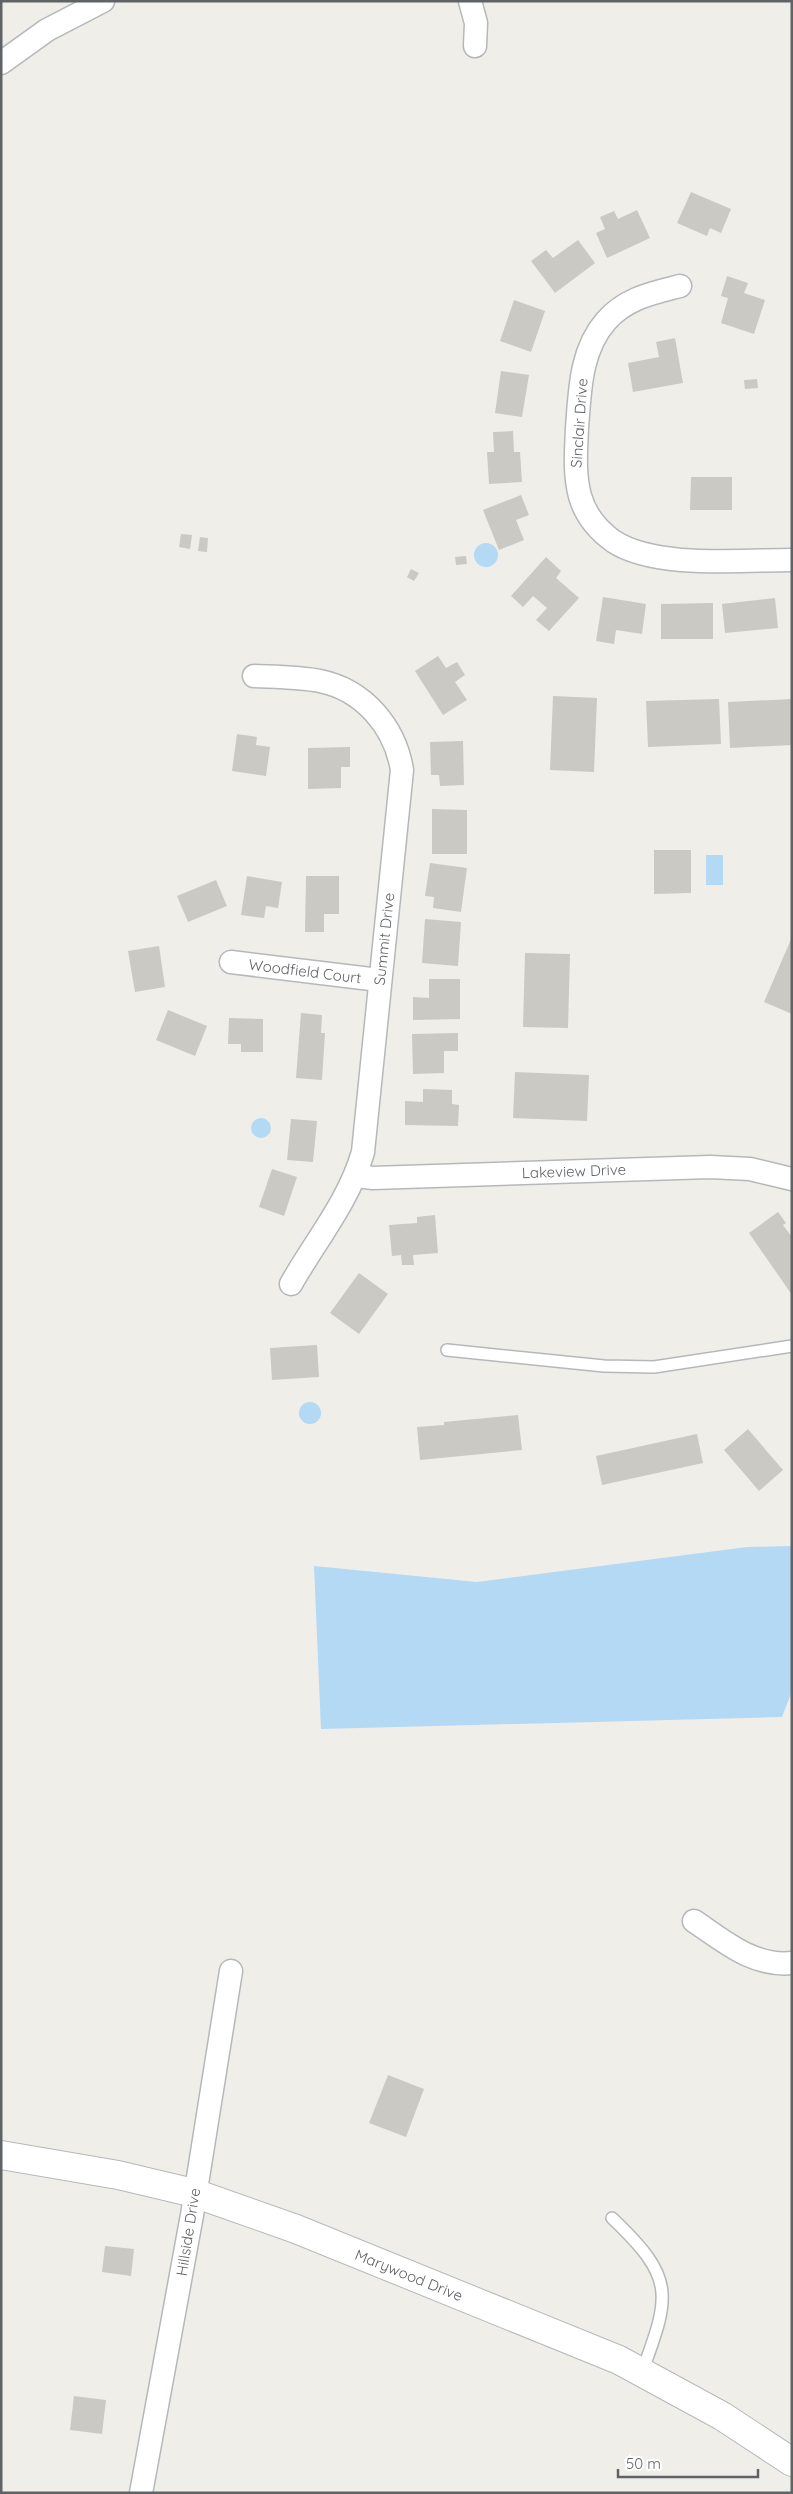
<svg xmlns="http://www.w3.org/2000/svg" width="793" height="2494" viewBox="0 0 793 2494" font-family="Quicksand,sans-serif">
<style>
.water{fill:#b3d9f5}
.building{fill:#cbc9c4}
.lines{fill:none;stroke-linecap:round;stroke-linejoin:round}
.service-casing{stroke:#b5b8bb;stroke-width:14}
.minor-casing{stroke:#b5b8bb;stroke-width:25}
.tertiary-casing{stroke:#b5b8bb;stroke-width:30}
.service{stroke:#fff;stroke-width:11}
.minor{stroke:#fff;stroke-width:22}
.tertiary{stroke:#fff;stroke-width:28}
.labels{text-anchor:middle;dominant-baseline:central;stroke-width:4;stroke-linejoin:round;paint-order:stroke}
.street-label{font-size:15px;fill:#606366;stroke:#fff}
</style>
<rect width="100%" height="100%" fill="#f0eee8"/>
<path class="water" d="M474 555a12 12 0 1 1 24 0a12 12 0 1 1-24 0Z
M706,855H723V885H706Z
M251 1128a10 10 0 1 1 20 0a10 10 0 1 1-20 0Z
M299 1413a11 11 0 1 1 22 0a11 11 0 1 1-22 0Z
M792,1546V1691L782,1717L321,1729L314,1566L477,1582L747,1547Z"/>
<path class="building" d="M691,192L731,209L721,233L710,228L707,236L677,223Z
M637,210L650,238L607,258L596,233L605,229L600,217L614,211L618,219Z
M578,240L595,263L555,293L531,261L546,250L553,258Z
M727,276L748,283L744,293L765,300L754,334L721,323L728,298L721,296Z
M514,300L545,311L531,352L500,341Z
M675,338L683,383L633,392L628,363L659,357L656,342Z
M501,371L529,375L522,417L495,413Z
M757,379L758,388L745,389L744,380Z
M513,431L514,452H520L522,482L489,484L487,452H494L493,432Z
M691,477H732V510H690Z
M521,495L529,515L516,520L524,540L499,550L483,510Z
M181,534L192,535L190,549L179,547Z
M200,537L208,538L207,552L198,551Z
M466,556L467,564L456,565L455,557Z
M546,557L561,571L556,578L579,598L549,631L536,620L547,608L533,596L523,607L511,596Z
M411,569L419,573L414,581L407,577Z
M603,597L646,604L642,634L616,630L614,644L596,641Z
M775,598L778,628L725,633L722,604Z
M713,603V639H661V604Z
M438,656L446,668L457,662L465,675L455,682L467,700L443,715L415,671Z
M553,696L597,698L594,772L550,770Z
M719,699L721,744L648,747L646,701Z
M792,699V745L730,748L728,702Z
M237,734L257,737L256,745L270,747L266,776L232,771Z
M463,741L464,785L440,786L439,775H431L430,742Z
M350,747V767H341V788L308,789V748Z
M432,809L467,810V854H432Z
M654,850H691V893L654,894Z
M430,863L467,868L461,912L433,908L434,897L425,896Z
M247,876L282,882L278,908L266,906L264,918L241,915Z
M306,876H339V914H324V932H305Z
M216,880L227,906L188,922L177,896Z
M425,919L461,922L458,966L422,963Z
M792,937V1014L764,1002Z
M159,946L165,987L135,992L128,951Z
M525,953L570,954L568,1028L523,1027Z
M429,979H460V1019L413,1020V997L429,998Z
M168,1010L207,1026L195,1056L156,1040Z
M301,1013L322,1015L321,1033H325L322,1080L296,1078Z
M229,1018L263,1019V1052H241V1044H228Z
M458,1033V1051H444V1073L413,1074L412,1034Z
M515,1072L589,1075L587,1121L513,1118Z
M423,1089L452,1090V1104L459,1105L458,1126L405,1125V1101L423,1102Z
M291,1119L317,1121L313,1162L287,1160Z
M272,1169L297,1177L284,1216L259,1207Z
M778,1212L786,1223L783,1225L792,1237V1295L749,1233Z
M435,1215L438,1253L413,1255L414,1265H402L401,1255L392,1256L389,1225L417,1223V1217Z
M359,1273L388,1294L359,1334L330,1313Z
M317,1345L319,1377L272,1380L270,1348Z
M518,1415L522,1450L420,1460L417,1427L444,1425V1422Z
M748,1429L783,1470L759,1491L724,1450Z
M697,1434L703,1463L602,1485L596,1456Z
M388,2075L424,2089L406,2137L369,2123Z
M105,2246L134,2249L131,2276L102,2272Z
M74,2396L106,2400L102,2434L70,2430Z"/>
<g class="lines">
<defs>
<path id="service" d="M447,1350L604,1366L654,1367L792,1346
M612,2218C675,2278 671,2294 642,2372"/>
<path id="minor" d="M470,1L476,23L475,46
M1,63L47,30L103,1
M680,286C653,293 626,298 606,321C580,351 580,391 577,428C576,451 574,474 580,496C585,514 598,530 613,541C655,569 742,560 792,560
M254,676C276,677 299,677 320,681C364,690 395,727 402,770L363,1152C349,1201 316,1240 291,1284
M231,962L379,980
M356,1176L373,1178L710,1167L750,1169L792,1179
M694,1921C724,1941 753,1967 792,1963
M141,2493L192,2215L231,1971"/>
<path id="tertiary" d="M1,2155L118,2175L194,2193L296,2229L619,2360L722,2416L792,2462"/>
</defs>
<use href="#service" class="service-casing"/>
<use href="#minor" class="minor-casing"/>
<use href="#tertiary" class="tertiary-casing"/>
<use href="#service" class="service"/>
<use href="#minor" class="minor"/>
<use href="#tertiary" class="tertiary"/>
</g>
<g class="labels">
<g class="street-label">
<text transform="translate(579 423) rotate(-86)">Sinclair Drive</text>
<text transform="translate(384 939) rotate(-84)">Summit Drive</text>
<text transform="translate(305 971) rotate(7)">Woodfield Court</text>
<text transform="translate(574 1171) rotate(-2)">Lakeview Drive</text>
<text transform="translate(188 2232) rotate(-81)">Hillside Drive</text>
<text transform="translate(409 2275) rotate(22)">Marywood Drive</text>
</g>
</g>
<rect width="793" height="2494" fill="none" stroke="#606366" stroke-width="5"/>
<path d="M618 2469v8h140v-8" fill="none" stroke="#606366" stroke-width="2.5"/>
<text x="626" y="2469" font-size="15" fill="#606366" stroke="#ffffff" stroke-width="4" paint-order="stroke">50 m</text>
</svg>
